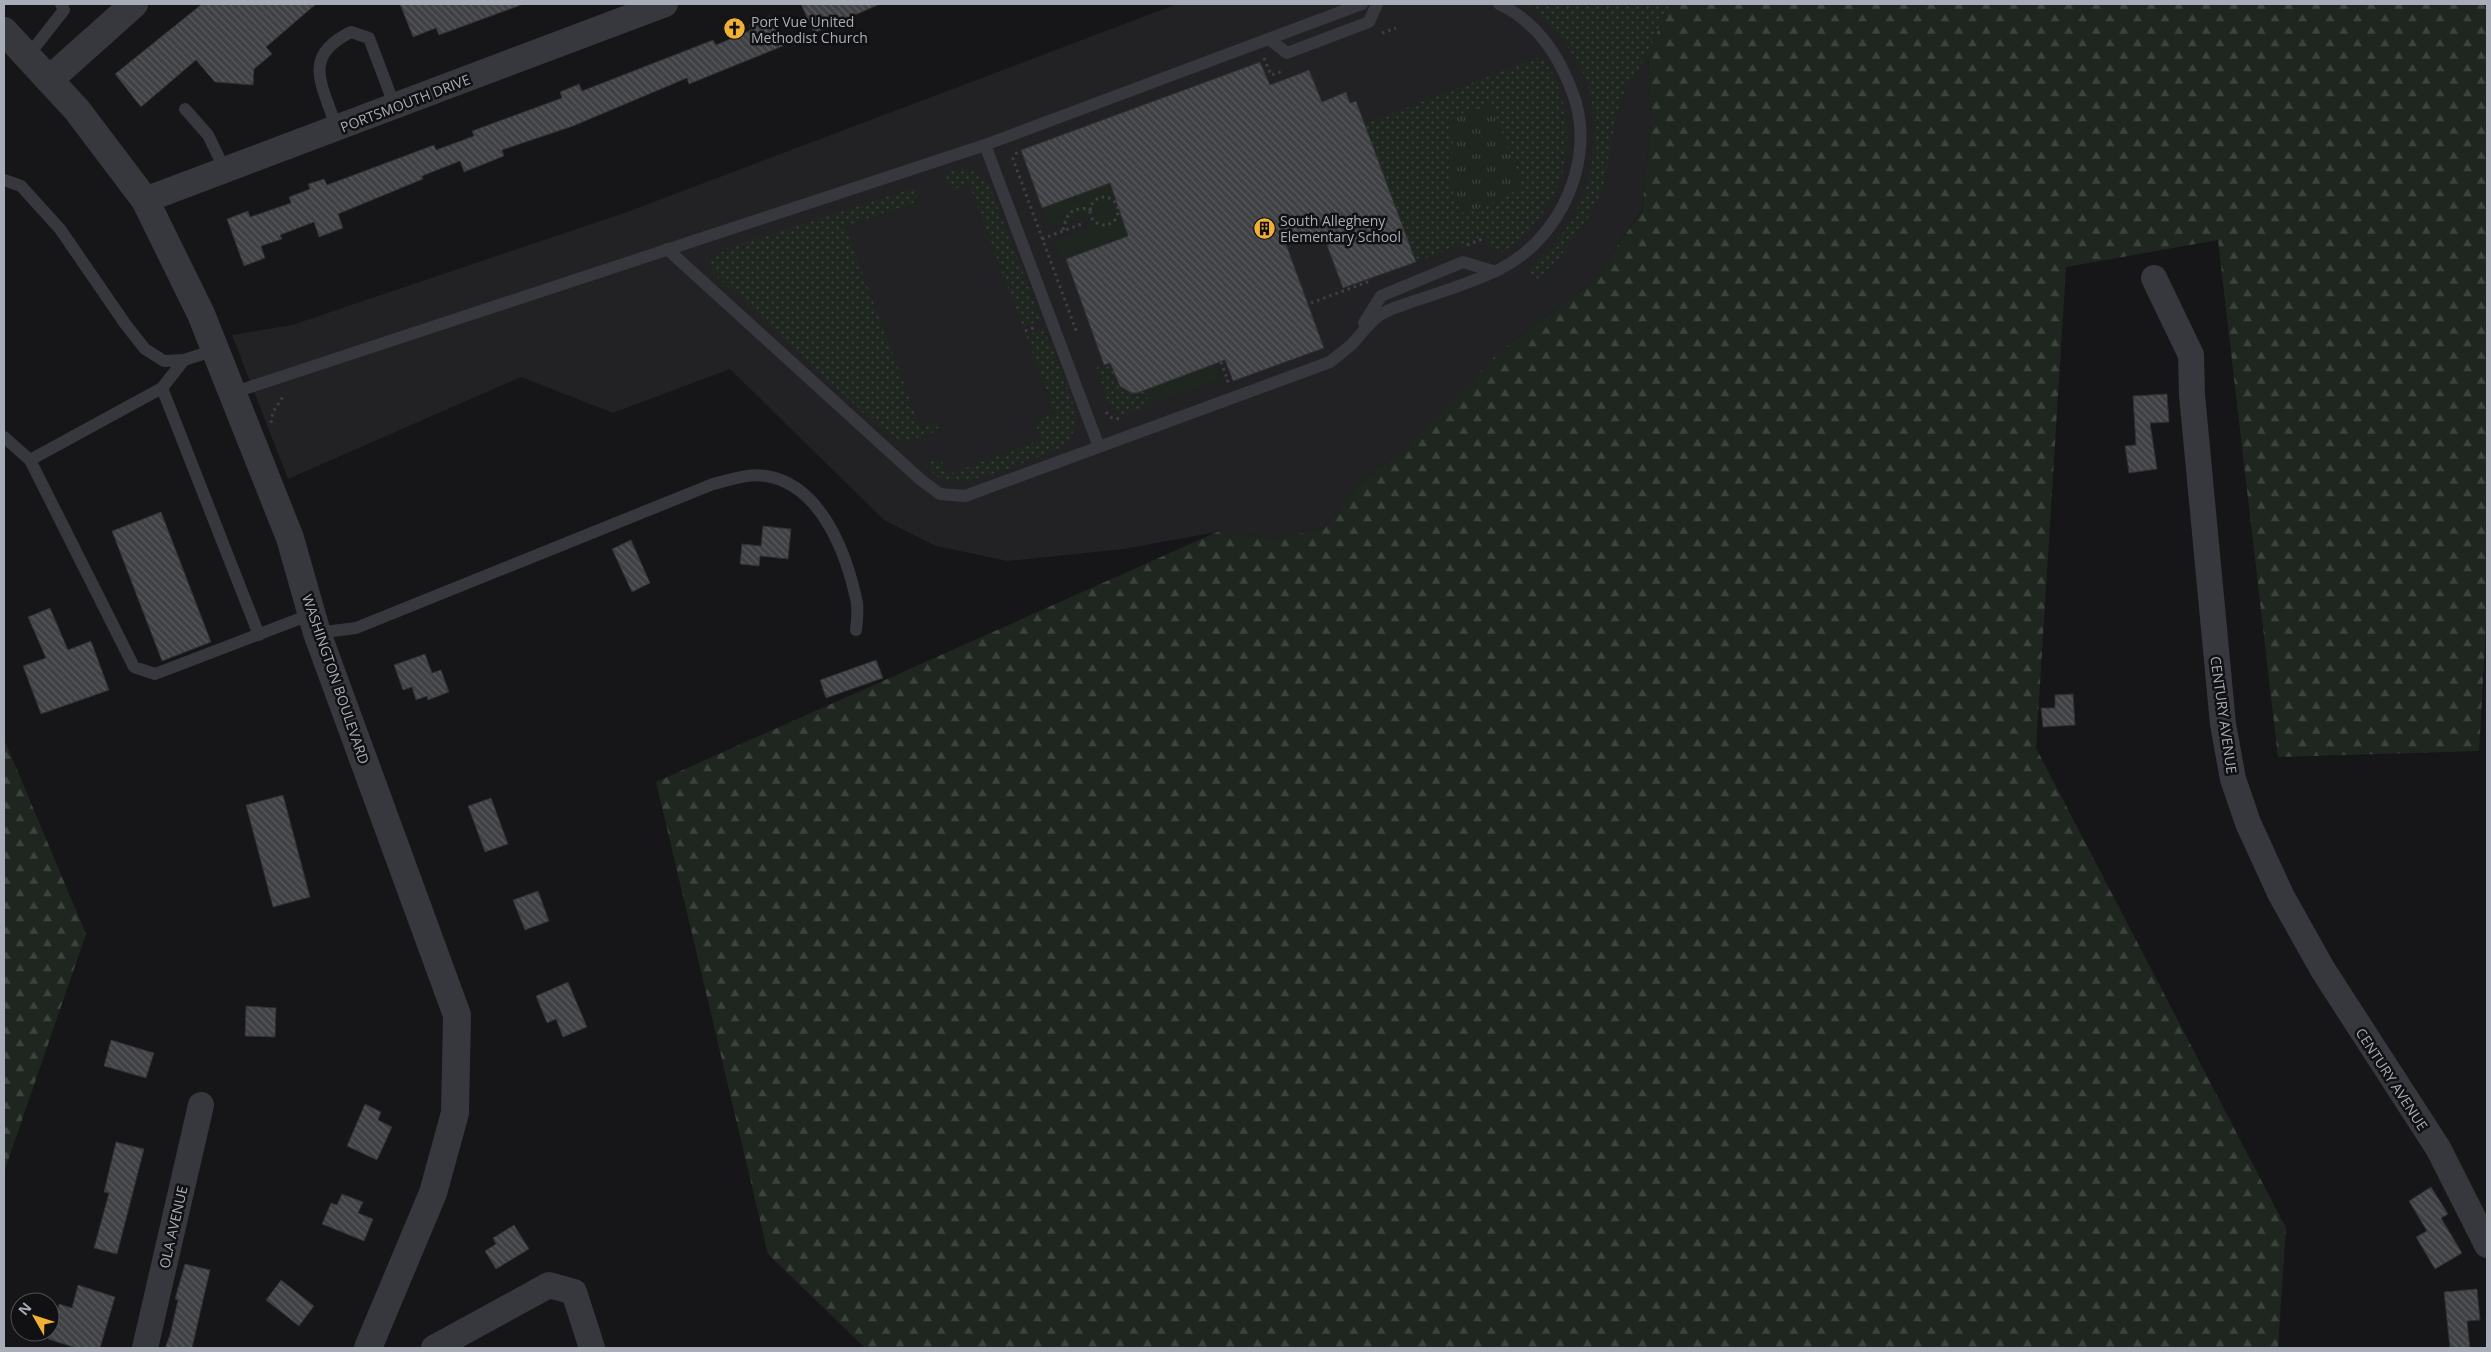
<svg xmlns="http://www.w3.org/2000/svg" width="2491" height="1352" viewBox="0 0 2491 1352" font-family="'Open Sans',sans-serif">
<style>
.built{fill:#222225}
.grass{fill:url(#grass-dots);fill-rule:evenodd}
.forest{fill:url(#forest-firs)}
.park{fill:url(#park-tufts)}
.garden{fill:#1e261f}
.building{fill:url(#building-back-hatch);stroke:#303034}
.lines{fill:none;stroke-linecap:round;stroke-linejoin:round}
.path{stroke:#3d3f44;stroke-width:3;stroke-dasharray:2.5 4;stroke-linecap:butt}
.service{stroke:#37383d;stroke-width:12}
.minor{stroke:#37383d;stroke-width:26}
.tertiary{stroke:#37383d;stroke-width:28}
.labels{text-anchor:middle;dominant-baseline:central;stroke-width:5;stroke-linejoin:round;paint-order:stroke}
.poi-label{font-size:14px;fill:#a8adb8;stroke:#111113;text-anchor:start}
.street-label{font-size:14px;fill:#a8adb8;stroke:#111113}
</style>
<defs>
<pattern id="grass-dots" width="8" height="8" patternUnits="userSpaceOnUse" patternTransform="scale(1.25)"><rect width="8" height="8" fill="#1e261f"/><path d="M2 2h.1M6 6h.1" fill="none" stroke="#3c433d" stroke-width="1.8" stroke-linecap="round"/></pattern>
<pattern id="forest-firs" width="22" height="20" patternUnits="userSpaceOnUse" patternTransform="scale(1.25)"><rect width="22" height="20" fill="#1e261f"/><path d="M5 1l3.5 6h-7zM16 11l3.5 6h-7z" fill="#3c433d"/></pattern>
<pattern id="park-tufts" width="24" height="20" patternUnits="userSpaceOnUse" patternTransform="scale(1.25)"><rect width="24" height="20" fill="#1e261f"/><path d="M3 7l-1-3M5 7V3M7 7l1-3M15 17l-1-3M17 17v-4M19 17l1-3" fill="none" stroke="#3c433d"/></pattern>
<pattern id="building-back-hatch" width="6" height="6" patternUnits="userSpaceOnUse" patternTransform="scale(1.25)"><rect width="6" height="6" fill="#404145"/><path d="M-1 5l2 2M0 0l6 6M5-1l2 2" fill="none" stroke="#595a5e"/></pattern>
</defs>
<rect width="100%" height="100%" fill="#161618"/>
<path class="built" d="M1177,4H1670L1648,53L1651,122L1642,210L1592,282L1498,353L1404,448L1357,487L1323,529L1276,538L1217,532L1124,549L1008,561L936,546L884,520L730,369L613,413L521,377L288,479L232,335L292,325L627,212Z"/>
<path class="grass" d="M1524,4H1670L1648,53L1625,90L1616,116L1603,189L1589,216L1560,257L1535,282L1528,270C1541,254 1560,239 1571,221C1597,177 1604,109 1578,63C1565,39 1546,20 1524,4Z
M1537,58C1549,61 1554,76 1558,87C1582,153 1558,215 1501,253C1492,252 1489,249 1485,241L1488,240L1487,235L1416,262L1364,124ZM1453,141L1462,213L1450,184Z
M960,168L974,171L989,185L1041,320L1023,327L969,184L954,189L947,182L946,177L951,172Z
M911,189L920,192L913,203L845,226L920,427L936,423L939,427L932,433L904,442L884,432L714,274L710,266V257L714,258L728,248Z
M1044,329C1051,347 1078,406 1076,422C1074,433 1069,441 1060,448C1038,456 937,506 930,465L932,461L937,459L942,461L947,475L1041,440L1035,421L1056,413L1026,335Z
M1110,363L1120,386L1131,393L1145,390L1150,405L1123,415L1111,409L1096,368Z"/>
<path class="forest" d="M1670,4H2487V607L2479,751L2278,757L2218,240L2066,267L2036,748L2286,1228L2278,1348H865L768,1254L656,782L1217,532L1276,538L1323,529L1357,487L1404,448L1498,353L1592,282L1642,211L1651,122L1648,53Z
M4,739L86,934L4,1172Z"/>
<path class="park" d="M1491,103L1523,187L1493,203L1462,213L1450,184L1453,141L1449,118Z"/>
<path class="garden" d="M1123,178L1128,236L1062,260L1055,241L1089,228L1090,219L1085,216L1051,228L1042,208Z
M1216,363L1222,378L1150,405L1145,390Z"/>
<path class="building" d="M202,4H316L266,47L272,54L254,69L253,85L215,82L196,60L141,107L115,74Z
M400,4H521V5L439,35L436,28L413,37Z
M801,4H880L814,33Z
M770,16L783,46L689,84L687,78L573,126L502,150L504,156L464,172L460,161L422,176L423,179L338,214L343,228L319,237L314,222L280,235L282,239L261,246L265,258L244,266L227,219L248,211L250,217L291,203L289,197L310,189L308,184L324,179L327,185L434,145L436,150L474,136L472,131L562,98L560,92L579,84L582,91L713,40L716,45L751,30L749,25Z
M1260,62L1270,85L1309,70L1322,102L1346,92L1350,103L1356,101L1416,262L1343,288L1322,232L1286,244L1324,348L1233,381L1225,360L1137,393H1131L1120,386L1110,363L1104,365L1066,259L1128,236L1110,183L1042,208L1021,150Z
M2167,394L2169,422L2150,423L2157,469L2129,473L2125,446L2136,445L2133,396Z
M161,512L211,642L162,661L112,531Z
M763,526L791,529L788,559L760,556L759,566L740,564L742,544L761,546Z
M631,540L650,583L632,592L612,549Z
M50,608L68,650L91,641L109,690L41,714L23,666L46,658L28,617Z
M425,654L432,673L441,670L449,692L428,700L427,696L416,700L412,687L403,690L394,665Z
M876,660L883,678L826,698L820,680Z
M2073,694L2075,725L2043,727L2041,708H2055V695Z
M283,795L310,897L273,907L246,805Z
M491,798L508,844L485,852L468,806Z
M538,891L549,921L525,930L513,900Z
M568,982L587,1027L563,1037L556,1019L547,1023L536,996Z
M246,1006L276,1008L275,1037L245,1036Z
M111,1040L154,1053L146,1078L104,1066Z
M365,1104L381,1112L378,1120L392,1127L377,1160L347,1146Z
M116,1142L144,1149L117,1254L94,1248L109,1193L104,1192Z
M2431,1187L2448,1214L2441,1218L2462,1253L2435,1269L2416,1237L2427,1231L2409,1201Z
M342,1194L363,1202L358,1213L373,1219L364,1241L322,1224L331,1203L337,1205Z
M514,1225L529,1249L496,1269L485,1251L496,1244L493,1238Z
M185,1264L210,1270L192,1348H165L170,1335L178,1300L175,1299Z
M281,1280L314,1306L299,1326L266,1300Z
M78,1285L115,1297L100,1348H76L48,1339L59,1304L72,1308Z
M2477,1289L2480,1320L2467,1321L2470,1348H2450L2444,1292Z"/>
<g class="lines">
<path class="path" d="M1382,33L1396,28
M1264,58L1271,75L1283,71
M1017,152L1013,159L1077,333
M1090 211a14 14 0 1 1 28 0a14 14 0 1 1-28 0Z
M1063,230C1067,212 1072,207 1092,209
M1042,239L1084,223
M1467,245L1485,238
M1311,303L1370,281
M1025,331L1036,327
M1221,362L1228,381H1226
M1106,412L1112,418L1122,419
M271,423L273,412L284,395"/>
<path class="service" d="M1269,39L1287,53L1369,22L1377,4
M27,57L64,10L61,4
M185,109L208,135L225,170
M337,129C323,85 300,57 351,32L369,38L395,107
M985,145L1099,447
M4,180L21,186L60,229L126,325L145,349L164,361L184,360L215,350
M667,249L921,480L940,494L965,496L1330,362C1337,356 1344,351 1351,345C1361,335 1368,323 1380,315C1388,309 1401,306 1411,302C1441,292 1472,283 1500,269C1562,238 1598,156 1572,91C1558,54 1536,21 1499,4
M1364,323L1381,296L1463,262L1493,271
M162,388L259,635
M232,393L985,145L1362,4
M4,437L30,460L134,667L155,674L312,614
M30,460L162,388L184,360
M317,633L356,628L713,484C730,480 748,473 766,476C822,485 847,555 857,603C858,612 857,622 856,630"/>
<path class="minor" d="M145,200L665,4
M2154,278L2191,355L2192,395L2223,724L2233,779L2248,823L2281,895L2323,970L2438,1148L2487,1245
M145,1348L201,1105
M434,1348L549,1285L574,1292L592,1348"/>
<path class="tertiary" d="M4,31L77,110L145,200L201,314L290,538L317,633L457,1015L455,1113L433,1193L368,1348
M49,80L134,4"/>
</g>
<defs>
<symbol id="church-disc" viewBox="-11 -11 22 22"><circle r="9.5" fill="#f2b134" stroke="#111113"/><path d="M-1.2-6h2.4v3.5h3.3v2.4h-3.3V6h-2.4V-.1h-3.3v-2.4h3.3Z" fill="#111"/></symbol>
<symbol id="building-disc" viewBox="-11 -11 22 22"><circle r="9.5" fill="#f2b134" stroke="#111113"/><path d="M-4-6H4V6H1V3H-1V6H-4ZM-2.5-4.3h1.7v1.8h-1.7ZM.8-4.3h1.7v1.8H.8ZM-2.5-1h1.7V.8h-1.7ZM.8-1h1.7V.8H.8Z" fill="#111"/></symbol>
</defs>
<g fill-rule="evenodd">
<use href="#church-disc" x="722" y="16" width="25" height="25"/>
<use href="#building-disc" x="1252" y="216" width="25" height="25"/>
</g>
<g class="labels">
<g class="poi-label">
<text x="751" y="21">Port Vue United<tspan x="751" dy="16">Methodist Church</tspan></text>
<text x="1280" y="220">South Allegheny<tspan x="1280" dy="16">Elementary School</tspan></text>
</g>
<g class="street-label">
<text transform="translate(405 103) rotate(-21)">PORTSMOUTH DRIVE</text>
<text transform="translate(336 679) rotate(71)">WASHINGTON BOULEVARD</text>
<text transform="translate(2224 715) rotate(82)">CENTURY AVENUE</text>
<text transform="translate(2392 1079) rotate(57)">CENTURY AVENUE</text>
<text transform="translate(173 1227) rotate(-77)">OLA AVENUE</text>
</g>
</g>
<rect width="2491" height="1352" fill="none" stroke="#a8adb8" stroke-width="10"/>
<g transform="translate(35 1317) rotate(309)"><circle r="24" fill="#111113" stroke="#4d4f55"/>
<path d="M0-4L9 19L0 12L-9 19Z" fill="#f2b134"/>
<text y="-8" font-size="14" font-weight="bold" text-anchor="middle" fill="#a8adb8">N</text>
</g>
</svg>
